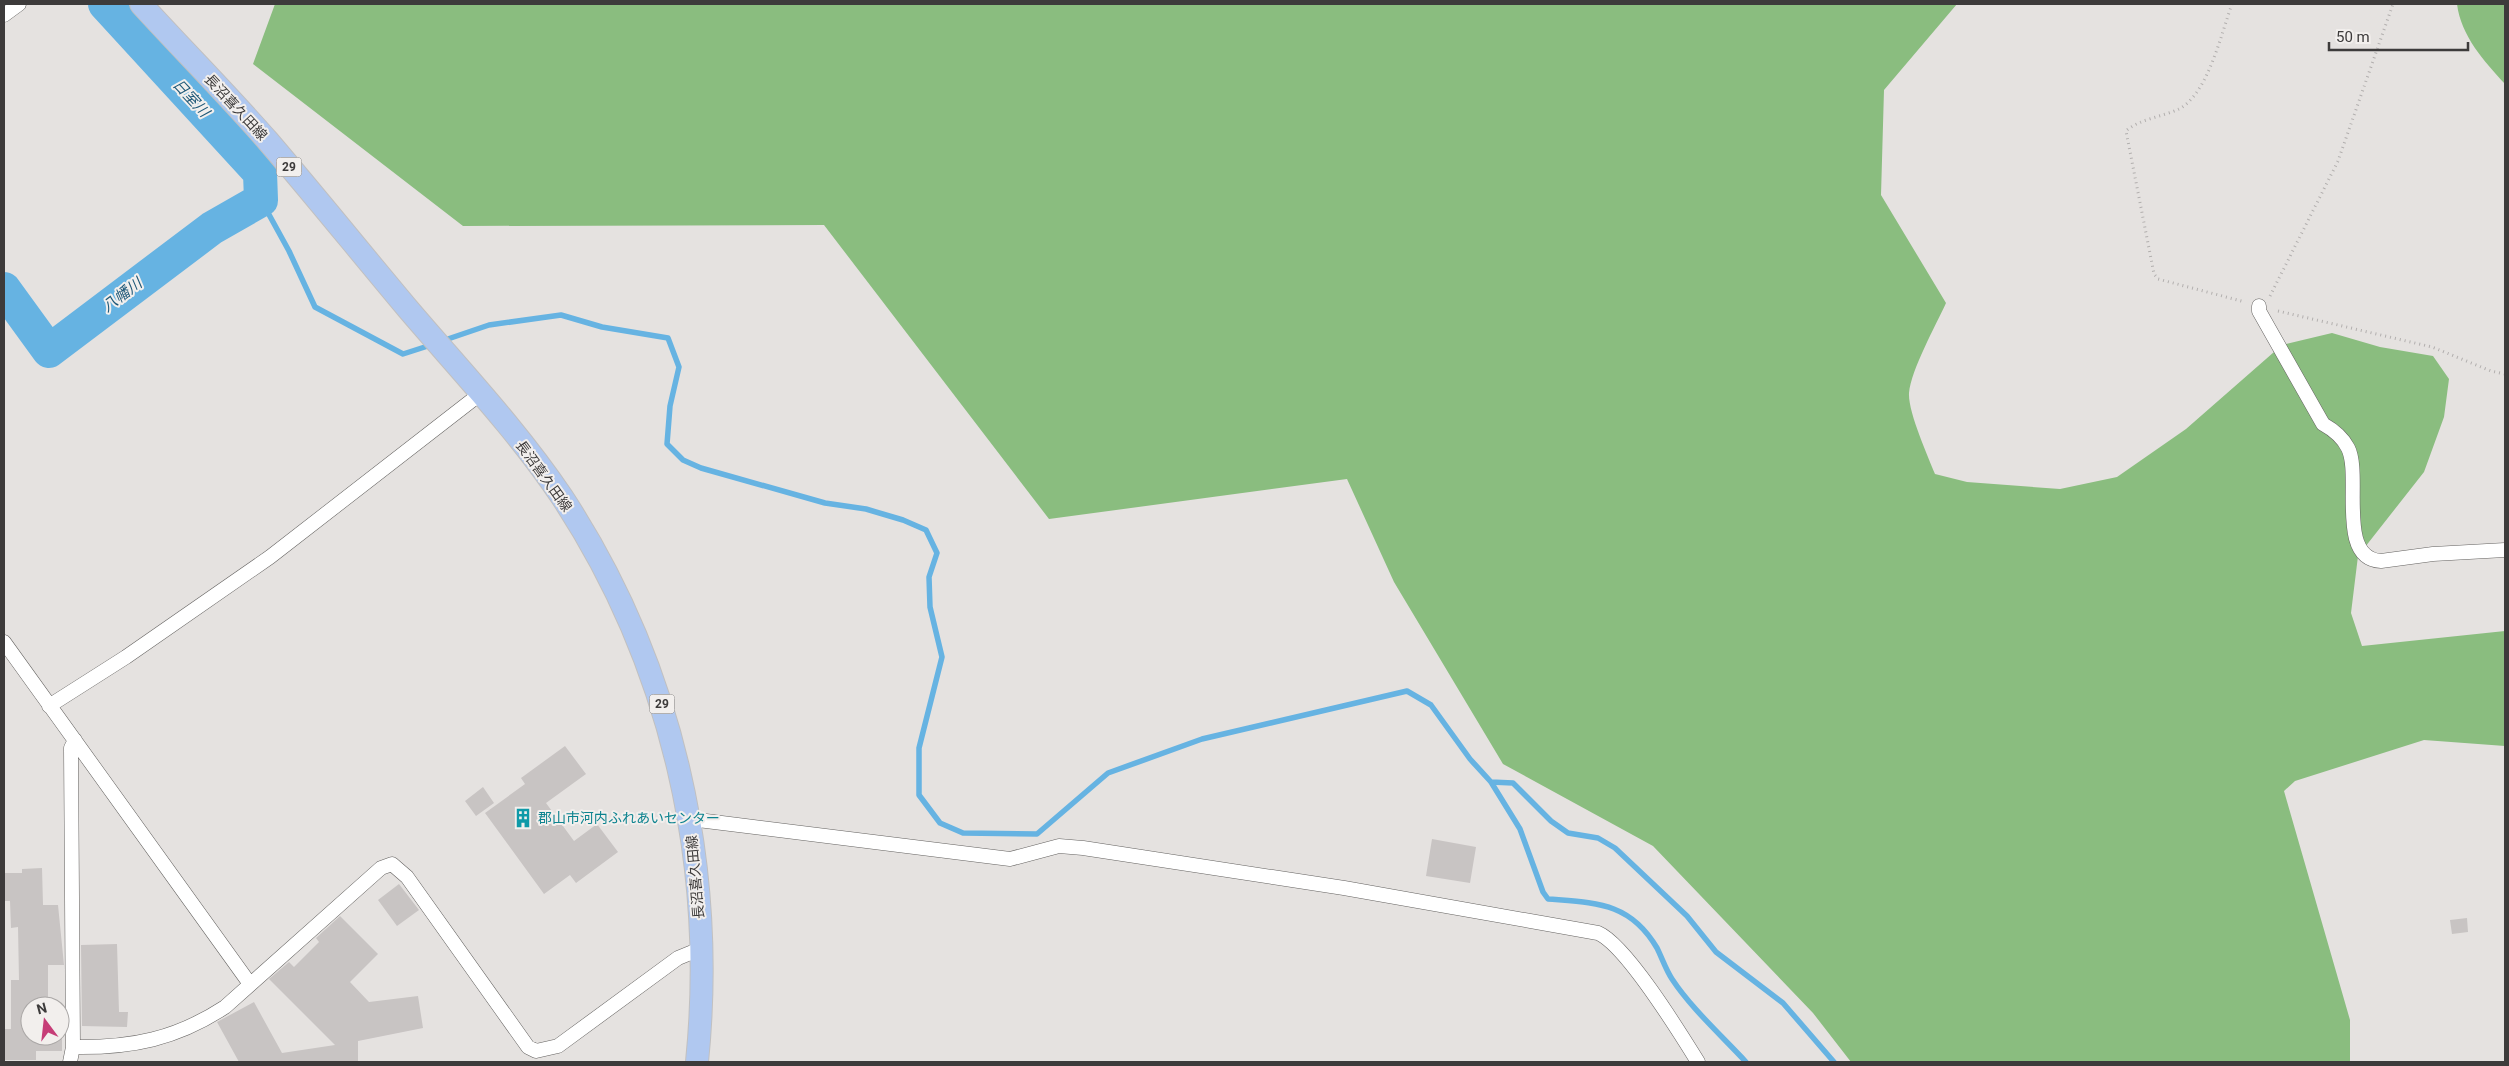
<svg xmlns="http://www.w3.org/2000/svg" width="2509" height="1066" viewBox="0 0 2509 1066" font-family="Roboto,'Noto Sans JP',sans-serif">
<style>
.forest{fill:#8abd7f}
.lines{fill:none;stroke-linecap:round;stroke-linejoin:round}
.stream{stroke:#66b3e2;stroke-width:5.5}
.river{stroke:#66b3e2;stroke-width:34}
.building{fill:#c8c4c3}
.minor-casing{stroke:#646260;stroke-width:15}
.primary-casing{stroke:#c1c0c0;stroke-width:24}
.path{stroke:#b2afae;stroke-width:3;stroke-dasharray:1 4;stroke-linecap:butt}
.minor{stroke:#fff;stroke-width:14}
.primary{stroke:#b0c8f0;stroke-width:22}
.labels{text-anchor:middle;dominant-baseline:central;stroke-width:4;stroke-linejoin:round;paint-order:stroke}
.shield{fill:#f2efed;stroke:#737170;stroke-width:1}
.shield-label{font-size:12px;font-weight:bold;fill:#3d3b3b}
.street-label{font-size:14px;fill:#3d3b3b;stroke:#f2efed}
.culture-label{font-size:14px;fill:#0d838f;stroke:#f2efed;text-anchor:start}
.water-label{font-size:15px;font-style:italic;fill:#1e5878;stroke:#f2efed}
</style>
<rect width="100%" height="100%" fill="#e5e2e0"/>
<path class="forest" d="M275,4H1957L1884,90L1881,195L1946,303C1936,325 1911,370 1909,393C1908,412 1928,456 1935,474L1967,482L2060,489L2117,477L2186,429L2282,345L2332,333L2380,347L2433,356L2449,379L2444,417L2424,472L2358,556L2351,613L2362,646L2505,631V746L2424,740L2295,781L2284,791L2350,1020V1062H1851L1813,1013L1653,846L1503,764L1394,582L1347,479L1049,519L824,225L463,226L253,64Z
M2457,4H2505V84C2484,61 2461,36 2457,4Z"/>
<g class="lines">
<path class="stream" d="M261,200L289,251L315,307L403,354L431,345
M442,341L489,325L561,315L602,327L668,338L679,367L670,406L667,444L683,460L701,468L825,503L866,509L903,520L926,530L937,553L929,577L930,607L942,657L919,748V795L940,823L963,833L1037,834L1108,773L1202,739L1407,691L1431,705L1470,759L1491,782L1520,829L1543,892L1548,899C1596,903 1630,902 1657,948C1662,958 1666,970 1672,979C1691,1008 1722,1036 1746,1062
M1491,782L1513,783L1551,821L1568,833L1598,838L1615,848L1687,916L1716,952L1783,1003L1834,1062"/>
<path class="river" d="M4,289L49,351L212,228L261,200L260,173L105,4"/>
</g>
<path class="building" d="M565,746L586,774L546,803L574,841L597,824L618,852L576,883L570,875L544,894L485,813L525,784L521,778Z
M483,787L494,803L476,816L465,801Z
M1432,839L1476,847L1470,883L1426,876Z
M42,868L43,905H58L64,965H48V1002L30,1003V1036H62V1051H36V1060H4V1029H11V980H19L18,927L11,928L10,901H4V873H22V869Z
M399,884L419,910L397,926L378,900Z
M340,916L378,954L350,982L369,1002L418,996L423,1028L358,1041V1062H239L217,1022L254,1002L282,1053L335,1045L269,979L289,962L294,967L319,942L316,938Z
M2467,918L2468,932L2452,934L2450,920Z
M117,944L119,1012H128L127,1027L82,1026L81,945Z"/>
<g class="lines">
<defs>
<path id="minor" d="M4,15L19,4
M2259,306V311L2323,424C2332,429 2343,438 2348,448C2362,475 2336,559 2381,561L2433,554L2505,550
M4,642L250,984
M49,706L126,657L270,557L480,394
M690,819L1010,859L1059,846L1083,848L1344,888L1598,933C1626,945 1680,1033 1698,1062
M73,1047C132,1048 176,1039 225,1007L381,868L392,864L407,877L528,1047L536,1051L558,1046L678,958L700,949
M70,1062L73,1047L71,748L75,740"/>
<path id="primary" d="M141,4C183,50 227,94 268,141C315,196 361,253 408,309C460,370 517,430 562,497C672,664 717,864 697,1062"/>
</defs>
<use href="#minor" class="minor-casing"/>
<use href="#primary" class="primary-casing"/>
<path class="path" d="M2232,4C2221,34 2208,94 2179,109C2162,117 2139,119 2126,131L2154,274L2158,279L2245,302
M2270,296L2338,161L2393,4
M2278,311L2432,347L2491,371L2505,374"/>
<use href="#minor" class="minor"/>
<use href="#primary" class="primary"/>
</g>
<defs>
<symbol id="building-bare" viewBox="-9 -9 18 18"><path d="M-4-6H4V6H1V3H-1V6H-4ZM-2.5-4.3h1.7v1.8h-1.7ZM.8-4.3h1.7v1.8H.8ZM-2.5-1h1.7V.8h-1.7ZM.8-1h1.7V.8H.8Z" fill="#0f9aa8" stroke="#f2efed" stroke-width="2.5" paint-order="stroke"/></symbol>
</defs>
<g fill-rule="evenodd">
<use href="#building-bare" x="509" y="804" width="28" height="28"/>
</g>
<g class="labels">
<g class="shield">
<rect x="276.5" y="157.5" width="25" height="19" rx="4"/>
<rect x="649.5" y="694.5" width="25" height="19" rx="4"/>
</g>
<g class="shield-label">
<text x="289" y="167">29</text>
<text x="662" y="704">29</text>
</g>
<g class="street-label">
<text transform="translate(236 107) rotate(47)">長沼喜久田線</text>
<text transform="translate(544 476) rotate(54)">長沼喜久田線</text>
<text transform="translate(695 877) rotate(-95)">長沼喜久田線</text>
</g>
<g class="culture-label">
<text x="538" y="818">郡山市河内ふれあいセンター</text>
</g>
<g class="water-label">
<text transform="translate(191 98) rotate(47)">日室川</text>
<text transform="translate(122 295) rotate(-37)">八幡川</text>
</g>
</g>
<rect width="2509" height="1066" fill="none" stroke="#3d3b3b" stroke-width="10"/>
<g transform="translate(45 1021) rotate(345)"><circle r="24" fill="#f2efed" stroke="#aaa7a6"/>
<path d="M0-4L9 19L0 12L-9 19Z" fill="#c63d77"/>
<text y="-8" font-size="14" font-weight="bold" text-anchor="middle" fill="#3d3b3b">N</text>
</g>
<path d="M2329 42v8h139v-8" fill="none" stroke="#3d3b3b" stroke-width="2.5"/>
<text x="2336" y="42" font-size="15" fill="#3d3b3b" stroke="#f2efed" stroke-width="4" paint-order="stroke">50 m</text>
</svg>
